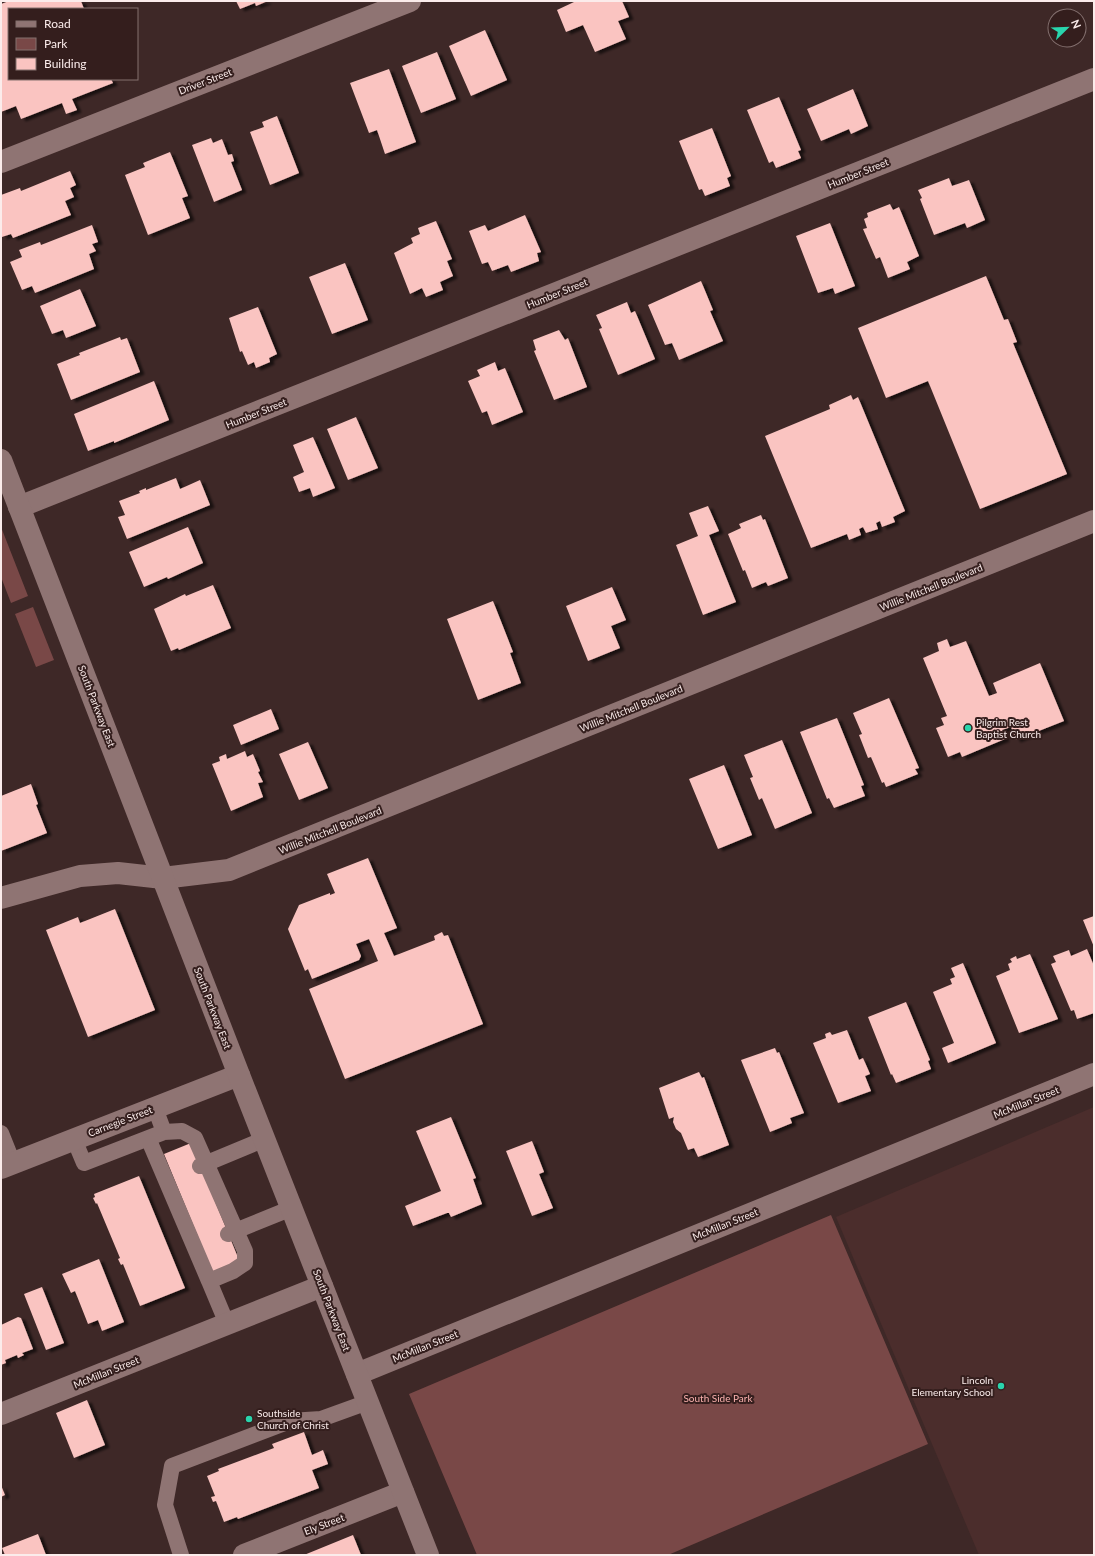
<svg xmlns="http://www.w3.org/2000/svg" width="1095" height="1556" viewBox="0 0 1095 1556" font-family="Lato,sans-serif">
<style>
.built{fill:#4b2d2c}
.green{fill:#794847}
.building{fill:#fac4c1;filter:url(#shadow)}
.lines{fill:none;stroke-linecap:round;stroke-linejoin:round}
.service{stroke:#8f7473;stroke-width:16}
.minor{stroke:#8f7473;stroke-width:22}
.tertiary{stroke:#8f7473;stroke-width:22}
.secondary{stroke:#8f7473;stroke-width:22}
.poi-dot{fill:#29d5ad;stroke:#341e1d;stroke-width:1.5}
.labels{text-anchor:middle;dominant-baseline:central;stroke-width:4;stroke-linejoin:round;paint-order:stroke}
.street-label{font-size:10px;fill:#fbeceb;stroke:#341e1d}
.poi-label{font-size:10px;fill:#fbeceb;stroke:#341e1d;text-anchor:start}
.park-label{font-size:10px;fill:#fbb2af;stroke:#341e1d}
</style>
<defs>
<filter id="shadow"><feDropShadow dx="4.5" dy="2.5" stdDeviation="1" flood-color="#0009"/></filter>
</defs>
<rect width="100%" height="100%" fill="#3e2827"/>
<path class="built" d="M1094,1107V1555H979L836,1217Z"/>
<path class="green" d="M1,527L28,596L11,603L1,577Z
M33,607L54,660L36,667L15,614Z
M831,1215L928,1444L668,1555H477L409,1394Z"/>
<path class="building" d="M9,1H81L84,9H9V79H111L113,83L72,99L77,110L66,114L62,103L21,119L16,106L1,112V4Z
M236,1H268L256,6L255,3L240,9Z
M574,1H622L629,17L618,21L626,39L595,52L583,25L566,32L557,10L574,2Z
M485,30L507,80L471,96L449,46Z
M437,52L456,99L421,113L402,66Z
M389,69L416,142L385,154L377,130L369,133L350,83Z
M853,89L868,126L851,134L849,129L821,141L807,109Z
M779,97L801,150L798,151L801,158L776,168L773,161L769,163L747,110Z
M277,116L299,173L270,185L250,132L264,127L262,122Z
M712,128L731,176L727,178L730,186L705,196L702,189L699,190L679,141Z
M211,138L213,143L222,139L228,155L232,154L234,161L231,162L242,190L214,202L192,145Z
M170,152L188,196L182,198L190,218L148,235L125,175L145,167L143,163Z
M70,171L76,185L70,188L74,197L65,201L71,215L13,238L11,234L2,237L1,195L20,188L21,191Z
M949,178L952,186L969,180L985,220L967,228L965,223L934,235L920,199L922,198L918,190Z
M890,204L893,210L899,207L919,256L907,262L910,269L888,278L880,257L876,259L863,229L867,228L864,219L868,217L867,213Z
M525,215L541,252L537,253L539,261L511,272L508,265L492,271L488,262L482,264L469,231L485,225L488,231Z
M436,221L452,259L447,261L453,276L440,282L443,290L426,297L422,288L410,294L394,253L413,243L411,238L420,234L418,228Z
M830,223L855,286L835,294L833,288L818,293L796,236Z
M92,225L98,242L92,244L96,251L89,254L94,269L35,293L32,286L22,290L10,262L22,257L19,250L40,242L41,245Z
M345,263L368,320L332,334L309,277Z
M986,276L1004,320L1008,319L1017,342L1013,343L1067,474L980,509L928,381L886,398L858,328Z
M701,281L713,310L710,311L723,341L679,360L672,343L665,345L648,305Z
M80,289L96,326L66,338L63,330L52,334L40,306Z
M627,302L631,313L635,311L655,359L618,375L599,329L602,328L596,315Z
M258,307L277,354L269,358L270,362L256,368L254,362L248,365L242,351L240,352L229,318Z
M559,330L565,340L568,338L587,387L554,400L534,351L536,350L533,340Z
M120,337L121,340L127,338L140,372L71,400L57,364L80,355L79,353Z
M495,362L498,371L505,368L523,412L492,425L487,411L482,413L468,381L480,376L477,370Z
M154,381L169,420L114,443V441L88,451L74,414Z
M851,395L853,400L858,397L905,511L893,517L895,522L882,527L880,521L876,523L878,529L866,533L863,527L859,529L861,535L849,540L847,534L811,548L765,436L830,409L829,405Z
M356,417L378,468L348,480L327,429Z
M313,437L335,488L313,497L310,488L299,492L293,477L304,472L293,445Z
M176,478L180,489L200,480L210,505L127,539L118,517L125,515L119,501L140,493L139,491L146,488V490Z
M708,506L719,531L709,535L736,602L703,615L676,545L698,536L689,513Z
M761,515L763,520L765,519L788,578L768,586L766,582L752,588L745,570L743,571L728,534L741,528L739,524Z
M188,527L203,563L168,579L167,577L144,587L129,552Z
M213,585L231,628L179,650L178,648L171,651L154,609L185,594L186,596Z
M612,587L626,620L611,626L620,648L588,661L566,606Z
M493,601L513,652L510,653L521,683L478,700L447,619Z
M947,639L950,647L966,641L989,696L997,693L993,683L1040,663L1064,721L1016,740L1011,727L1002,730L1005,739L962,757L960,752L948,757L936,728L944,725L941,718L947,716L923,658L939,651L937,643Z
M889,698L919,768L915,769L918,774L886,787L884,782L882,783L871,757L868,758L859,735L862,734L853,713Z
M271,709L279,729L241,745L233,725Z
M837,718L864,785L861,786L865,796L834,808L829,798L827,799L800,732Z
M782,740L812,813L775,829L762,798L759,800L750,778L753,777L744,755Z
M308,742L328,788L299,800L279,754Z
M245,751L247,757L253,754L260,771L258,772L263,782L258,783L263,797L231,811L212,764L220,761L219,757L226,754L227,759Z
M724,765L752,835L718,849L689,779Z
M31,784L38,804L36,805L47,833L1,851V796Z
M368,858L397,928L384,933L394,956L435,940L434,936L442,932L444,936L448,935L483,1024L345,1079L309,989L378,961L369,939L356,944L361,956L359,960L312,979L308,969L305,971L288,929L299,905L330,893V895L335,893L327,874Z
M115,909L155,1010L88,1037L46,930L78,917L80,923Z
M1094,916V947L1083,920Z
M1087,949L1094,966V1013L1077,1019L1074,1010L1071,1011L1051,964L1056,962L1053,956L1069,950L1071,956Z
M1030,954L1058,1019L1019,1033L996,976L1010,970L1008,964L1012,962L1010,959L1016,956L1017,959Z
M963,963L996,1043L948,1063L942,1048L954,1043L933,992L952,984L950,979L955,977L951,968Z
M906,1002L930,1060L928,1061L931,1069L896,1083L892,1074L891,1075L868,1017Z
M847,1030L859,1060L863,1058L870,1074L865,1076L871,1091L838,1103L813,1043L826,1038L825,1034L830,1032L832,1035Z
M775,1048L777,1053L779,1052L804,1113L790,1118L792,1123L770,1132L741,1060Z
M699,1072L702,1078L704,1077L729,1145L698,1157L694,1148L688,1150L681,1133L676,1129L673,1122L674,1117L669,1119L659,1088Z
M451,1117L476,1178L473,1179L482,1204L451,1217L449,1213H447L413,1226L405,1206L441,1191L416,1131Z
M532,1141L544,1172L539,1174L553,1208L532,1216L506,1151Z
M191,1143L239,1260L213,1273L164,1154Z
M139,1176L185,1288L140,1306L123,1264L121,1265L118,1259L120,1258L97,1203L96,1204L93,1198L95,1197L94,1194Z
M99,1259L124,1322L102,1331L98,1320L88,1324L75,1291L71,1293L62,1274Z
M42,1287L64,1343L46,1350L24,1294Z
M18,1317L21,1318L33,1349L22,1353L24,1355L18,1358L17,1355L5,1360L6,1363L1,1365V1325Z
M87,1400L105,1445L74,1458L56,1413Z
M304,1432L312,1455L323,1450L328,1464L312,1470L319,1488L238,1519L237,1517L224,1522L216,1501L213,1502L211,1497L215,1496L207,1476L219,1471L218,1469L274,1448L272,1444Z
M1,1485L5,1495L1,1497Z
M38,1534L46,1555H5L2,1548Z
M353,1535L361,1555H304Z"/>
<g class="lines">
<path class="service" d="M164,1132L182,1131L195,1138L245,1251V1263L233,1271L209,1281L227,1324
M1,1133L13,1163
M148,1138L209,1281
M74,1139L84,1163L164,1132L155,1108
M200,1166L265,1139
M228,1234L292,1208
M181,1555L165,1505L172,1466L290,1421L321,1419L368,1402"/>
<path class="minor" d="M1,162L410,1
M19,507L1094,79
M1,1168L239,1075
M357,1374L1094,1074
M1,1414L322,1286
M244,1555L403,1492"/>
<path class="tertiary" d="M1,898L80,876L118,873L163,878L229,870L1094,521"/>
<path class="secondary" d="M1,460L239,1075L428,1555"/>
</g>
<g class="poi-dot">
<circle cx="968" cy="728" r="4"/>
<circle cx="1001" cy="1386" r="4"/>
<circle cx="249" cy="1419" r="4"/>
</g>
<g class="labels">
<g class="street-label">
<text transform="translate(205 81) rotate(-21)">Driver Street</text>
<text transform="translate(858 173) rotate(-22)">Humber Street</text>
<text transform="translate(557 293) rotate(-22)">Humber Street</text>
<text transform="translate(256 413) rotate(-22)">Humber Street</text>
<text transform="translate(931 587) rotate(-22)">Willie Mitchell Boulevard</text>
<text transform="translate(97 706) rotate(69)">South Parkway East</text>
<text transform="translate(631 708) rotate(-22)">Willie Mitchell Boulevard</text>
<text transform="translate(330 830) rotate(-22)">Willie Mitchell Boulevard</text>
<text transform="translate(213 1008) rotate(69)">South Parkway East</text>
<text transform="translate(1026 1102) rotate(-22)">McMillan Street</text>
<text transform="translate(120 1121) rotate(-21)">Carnegie Street</text>
<text transform="translate(725 1224) rotate(-22)">McMillan Street</text>
<text transform="translate(332 1310) rotate(69)">South Parkway East</text>
<text transform="translate(425 1346) rotate(-22)">McMillan Street</text>
<text transform="translate(106 1372) rotate(-22)">McMillan Street</text>
<text transform="translate(324 1524) rotate(-21)">Ely Street</text>
</g>
<g class="poi-label">
<text x="976" y="722">Pilgrim Rest<tspan x="976" dy="12">Baptist Church</tspan></text>
<text x="993" y="1380" text-anchor="end">Lincoln<tspan x="993" dy="12">Elementary School</tspan></text>
<text x="257" y="1413">Southside<tspan x="257" dy="12">Church of Christ</tspan></text>
</g>
<g class="park-label">
<text x="718" y="1398">South Side Park</text>
</g>
</g>
<rect width="1095" height="1556" fill="none" stroke="#fbeceb" stroke-width="4"/>
<rect x="8" y="8" width="130" height="72" fill="#341e1d" stroke="#84706f"/>
<rect x="16" y="21" width="20" height="6" fill="#8f7473" stroke="#84706f"/>
<text x="44" y="28" font-size="12" fill="#fbeceb">Road</text>
<rect x="16" y="38" width="20" height="12" fill="#794847" stroke="#84706f"/>
<text x="44" y="48" font-size="12" fill="#fbeceb">Park</text>
<rect x="16" y="58" width="20" height="12" fill="#fac4c1" stroke="#84706f"/>
<text x="44" y="68" font-size="12" fill="#fbeceb">Building</text>
<g transform="translate(1067 28) rotate(67)"><circle r="19" fill="#341e1d" stroke="#84706f"/>
<path d="M0-3L7 15L0 10L-7 15Z" fill="#29d5ad"/>
<text y="-6" font-size="11" font-weight="bold" text-anchor="middle" fill="#fbeceb">N</text>
</g>
</svg>
